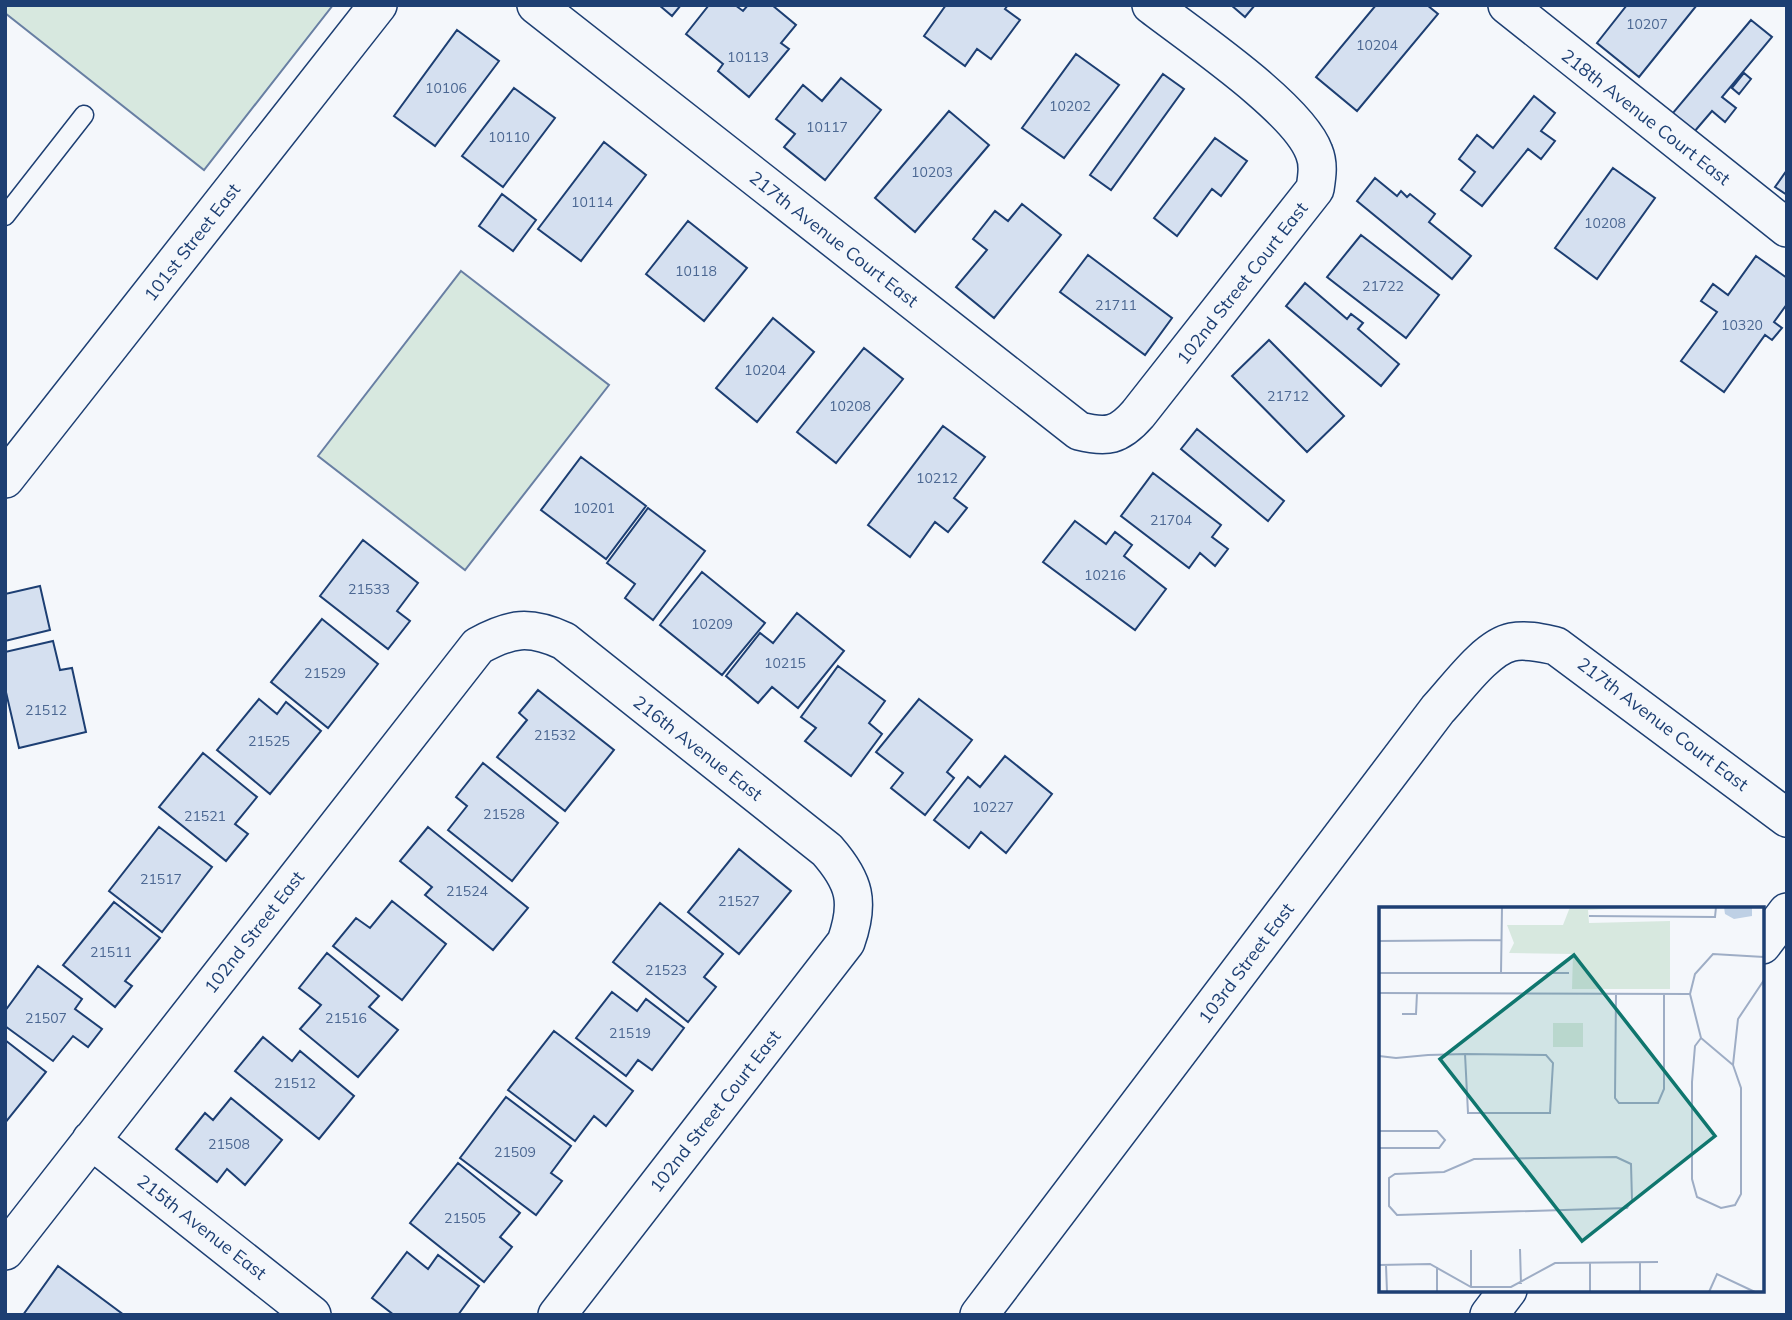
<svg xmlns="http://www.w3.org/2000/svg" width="1792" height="1320" viewBox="0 0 1792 1320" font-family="Mulish,sans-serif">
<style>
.green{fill:#d7e8df;stroke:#687fa3;stroke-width:2}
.building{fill:#d5e0f0;stroke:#1d3f73;stroke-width:2}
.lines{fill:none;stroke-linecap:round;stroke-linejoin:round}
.service-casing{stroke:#1d3f73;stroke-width:21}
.minor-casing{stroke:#1d3f73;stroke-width:40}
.service{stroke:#f4f7fb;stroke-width:18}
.minor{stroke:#f4f7fb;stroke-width:37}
.labels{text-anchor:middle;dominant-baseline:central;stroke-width:5;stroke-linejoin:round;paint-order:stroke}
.number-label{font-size:14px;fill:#4b6792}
.street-label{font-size:18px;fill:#1d3f73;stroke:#f4f7fb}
.inset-road{fill:none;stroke:#9eadc5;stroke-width:2}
.view{fill:#0f766e;fill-opacity:0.15;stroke:#0f766e;stroke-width:3.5}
.inset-edge{fill:none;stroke:#1d3f73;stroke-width:3.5}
</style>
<rect width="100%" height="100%" fill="#f4f7fb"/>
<path class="green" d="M5,5H333L204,170L5,13Z
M461,271L609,385L465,570L318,456Z"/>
<path class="building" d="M659,5H681L672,16Z
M709,5H735L743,11L748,5H772L796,25L781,43L789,49L749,97L718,71L723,64L686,34Z
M946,5H1008L1005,9L1020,20L991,59L977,49L965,66L924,36Z
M1231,5H1255L1245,17Z
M1376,5H1427L1438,14L1357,111L1316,77Z
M1627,5H1697L1639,77L1597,43Z
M1751,20L1772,37L1722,97L1736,108L1725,122L1712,111L1694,132L1672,114Z
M457,30L499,61L435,146L394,116Z
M1076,54L1119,85L1064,158L1022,128Z
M1744,73L1751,79L1739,94L1732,88Z
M1163,74L1184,89L1111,190L1090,175Z
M841,78L881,110L825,180L784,147L795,134L776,119L803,85L822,101Z
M514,88L555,118L503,187L462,156Z
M1534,96L1555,113L1541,131L1555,141L1541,159L1528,149L1482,206L1461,190L1475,172L1459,159L1477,135L1493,148Z
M949,111L989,145L915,232L875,198Z
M1215,138L1247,161L1221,196L1212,189L1177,236L1154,218Z
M604,142L646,175L581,261L538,229Z
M1613,168L1655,198L1597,279L1555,248Z
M1787,170V195L1775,187Z
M1375,178L1397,196L1401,191L1407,197L1410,194L1435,214L1429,222L1471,256L1452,279L1357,201Z
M502,194L536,220L513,251L479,226Z
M1022,204L1061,235L994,318L956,287L987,250L973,239L995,211L1008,221Z
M688,221L747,268L704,321L646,274Z
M1361,235L1439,295L1406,338L1327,277Z
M1088,255L1172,318L1145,355L1060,292Z
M1756,256L1787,278V304L1774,322L1782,328L1772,340L1765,335L1724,392L1681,361L1717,312L1701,301L1713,284L1728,295Z
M1305,283L1347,319L1351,314L1363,323L1358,329L1399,364L1381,386L1286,306Z
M773,318L814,352L757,422L716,388Z
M1269,340L1344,416L1307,452L1232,376Z
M864,348L903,379L836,463L797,432Z
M943,426L985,457L954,498L967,508L948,532L935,522L910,557L868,525Z
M1197,429L1284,501L1268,521L1181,449Z
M581,457L646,506L606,559L541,510Z
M1153,473L1221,525L1212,537L1228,549L1215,566L1200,553L1189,568L1121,516Z
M648,508L705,551L653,620L625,598L635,584L607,563Z
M1075,521L1106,544L1115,532L1132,545L1124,556L1166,589L1135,630L1043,562Z
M363,540L418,583L397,611L410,621L388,649L320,596Z
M702,572L765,623L722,675L660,625Z
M40,586L50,630L5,641V594Z
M797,613L844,651L798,708L772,687L758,703L726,676L760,633L773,643Z
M322,619L378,664L328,728L271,682Z
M53,641L60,670L72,668L86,732L19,748L5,688V652Z
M838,666L885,701L869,723L882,734L851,776L805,741L816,728L801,717Z
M538,690L614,750L565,811L497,757L527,720L519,713Z
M259,699L277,714L286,702L321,731L270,794L217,750Z
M919,699L972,740L947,772L954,778L925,815L891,788L903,773L876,752Z
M203,753L257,797L235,824L248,834L226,861L159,807Z
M1005,756L1052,794L1006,853L981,832L969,848L934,820L968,777L980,787Z
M483,763L558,823L512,881L448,830L467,806L456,797Z
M159,827L212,867L162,932L109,891Z
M428,827L528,908L493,950L425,895L432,887L400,861Z
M739,849L791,891L739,954L688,912Z
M392,901L446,944L402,1000L333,946L356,918L370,928Z
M114,902L160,938L125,981L132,986L115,1007L63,965Z
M660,903L723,954L704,977L716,987L688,1022L613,962Z
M327,953L379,996L369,1007L398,1030L358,1077L300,1029L321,1005L299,988Z
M38,966L82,999L75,1009L102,1029L88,1047L73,1036L53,1061L5,1026V1011Z
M612,992L637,1011L646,999L684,1028L652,1070L638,1060L626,1076L576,1038Z
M554,1031L633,1091L606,1126L594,1116L575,1141L508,1090Z
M263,1037L292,1061L300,1051L354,1096L319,1139L235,1071Z
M5,1040L46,1072L5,1123Z
M506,1097L571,1146L551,1173L562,1181L536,1215L460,1158Z
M231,1098L282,1140L245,1185L227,1169L217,1182L176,1149L205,1113L213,1120Z
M458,1163L520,1213L500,1237L512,1247L484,1282L410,1223Z
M407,1252L428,1269L438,1255L479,1286L458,1315H394L372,1298Z
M58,1266L124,1315H23Z"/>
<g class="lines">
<defs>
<path id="service" d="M5,216L84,115"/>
<path id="minor" d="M536,5L1079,431C1107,438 1119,436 1138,414L1315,189C1317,176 1319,164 1314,152C1298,108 1191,36 1151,5
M1507,5L1787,228
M5,479L378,5
M1762,945L1787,912
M91,1140L312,1315
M5,1251L478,646C511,628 529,625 564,641L827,850C855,882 860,902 846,942L557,1315
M979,1315L1438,709C1456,690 1486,647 1512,642C1527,639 1542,643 1556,646L1787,818
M1489,1315L1508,1290"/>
</defs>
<use href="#service" class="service-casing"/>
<use href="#minor" class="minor-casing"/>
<use href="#service" class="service"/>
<use href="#minor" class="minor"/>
</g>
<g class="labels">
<g class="number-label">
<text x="1647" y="24">10207</text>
<text x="1377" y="45">10204</text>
<text x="748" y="57">10113</text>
<text x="446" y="88">10106</text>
<text x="1070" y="106">10202</text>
<text x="827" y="127">10117</text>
<text x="509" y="137">10110</text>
<text x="932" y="172">10203</text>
<text x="592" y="202">10114</text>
<text x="1605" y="223">10208</text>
<text x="696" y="271">10118</text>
<text x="1383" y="286">21722</text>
<text x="1116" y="305">21711</text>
<text x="1742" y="325">10320</text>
<text x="765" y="370">10204</text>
<text x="1288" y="396">21712</text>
<text x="850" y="406">10208</text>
<text x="937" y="478">10212</text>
<text x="594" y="508">10201</text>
<text x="1171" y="520">21704</text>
<text x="1105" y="575">10216</text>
<text x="369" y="589">21533</text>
<text x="712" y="624">10209</text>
<text x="785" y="663">10215</text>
<text x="325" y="673">21529</text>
<text x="46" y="710">21512</text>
<text x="555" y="735">21532</text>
<text x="269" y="741">21525</text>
<text x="993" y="807">10227</text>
<text x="504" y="814">21528</text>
<text x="205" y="816">21521</text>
<text x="161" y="879">21517</text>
<text x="467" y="891">21524</text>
<text x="739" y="901">21527</text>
<text x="111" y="952">21511</text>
<text x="666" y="970">21523</text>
<text x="46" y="1018">21507</text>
<text x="346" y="1018">21516</text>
<text x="630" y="1033">21519</text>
<text x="295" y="1083">21512</text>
<text x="229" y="1144">21508</text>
<text x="515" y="1152">21509</text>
<text x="465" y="1218">21505</text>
</g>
<g class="street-label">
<text transform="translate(1646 117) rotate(38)">218th Avenue Court East</text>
<text transform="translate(834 239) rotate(38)">217th Avenue Court East</text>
<text transform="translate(192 242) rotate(-52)">101st Street East</text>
<text transform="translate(1242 283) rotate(-52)">102nd Street Court East</text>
<text transform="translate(1663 724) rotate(37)">217th Avenue Court East</text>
<text transform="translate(698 748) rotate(38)">216th Avenue East</text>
<text transform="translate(254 932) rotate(-52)">102nd Street East</text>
<text transform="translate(1246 963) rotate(-53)">103rd Street East</text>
<text transform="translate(715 1111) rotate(-52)">102nd Street Court East</text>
<text transform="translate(202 1227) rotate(38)">215th Avenue East</text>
</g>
</g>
<g transform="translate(1379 907)">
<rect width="385" height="385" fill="#f4f7fb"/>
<path d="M191,0H266L209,3L210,16L291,14V82H193L194,47L130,46L135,36L128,18H184ZM174,116H204V140H174Z" fill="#d7e8df"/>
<path d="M345,0H373V9L355,12L346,7Z" fill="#bed0e5"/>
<path class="inset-road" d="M210,9L336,10L337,0M0,34L122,33M0,66H190M122,66L123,0M0,86L311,87M237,87L236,191L240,196H279L285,182V87M23,107H37L38,86M322,131L316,139L313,175V272L318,290L342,301L356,298L362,287V181L354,158L359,112L385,73M0,149L17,151L49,148L86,147L167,148L174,156L171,206H89L86,147M354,158L322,131L311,87L316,67L334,47L385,50M0,224H58L66,233L60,241H0M237,250L252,257L253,293L248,301L18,308L10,299V271L16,267L65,265L95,252ZM141,342L142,377M92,343V380M211,355V385M261,355V385M0,358L51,357L92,380H132L176,356L279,355M7,358L8,385M58,360V385M330,385L338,367L376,385"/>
<path class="view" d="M195,48L336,229L203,334L61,152Z"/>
<rect width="385" height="385" class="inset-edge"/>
</g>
<rect width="1792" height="1320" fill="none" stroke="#1d3f73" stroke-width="14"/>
</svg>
